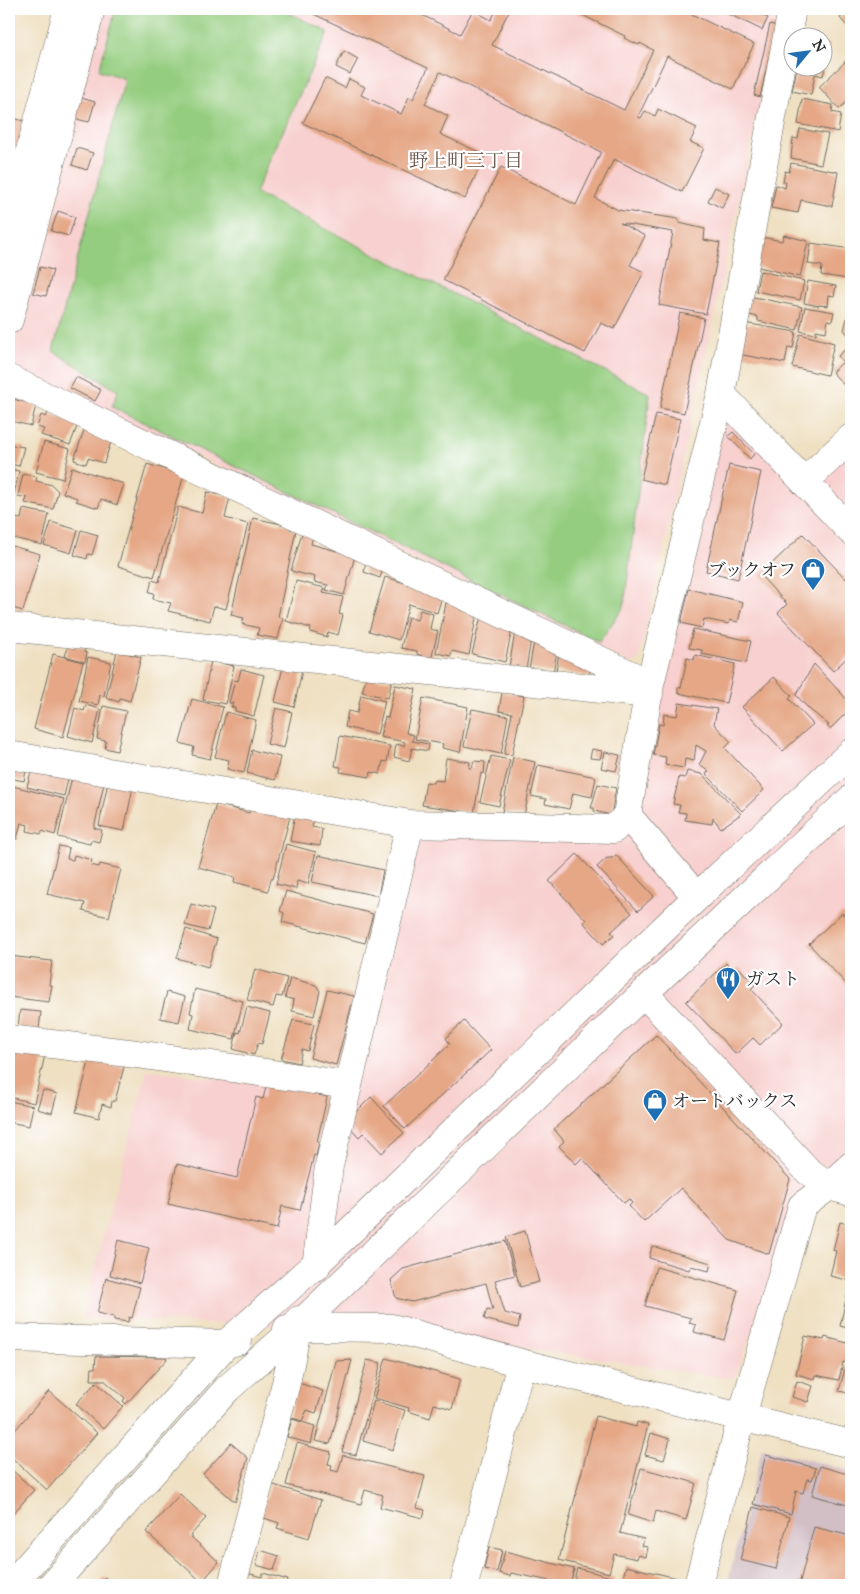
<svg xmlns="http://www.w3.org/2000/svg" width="860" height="1594" viewBox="0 0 860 1594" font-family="'IM FELL Great Primer','Noto Serif JP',serif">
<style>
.built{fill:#f7d0cf}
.industrial{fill:#d2bec5}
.pitch{fill:#95cd80;stroke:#607c56}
.building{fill:#e5a786}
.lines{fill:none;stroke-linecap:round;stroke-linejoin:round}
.minor-casing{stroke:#706a60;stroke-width:29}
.minor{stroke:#fff;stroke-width:28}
.labels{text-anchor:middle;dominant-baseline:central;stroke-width:4.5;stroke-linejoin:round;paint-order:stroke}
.poi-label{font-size:18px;fill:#2b2b2b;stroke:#fff;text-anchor:start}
.neighbourhood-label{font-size:19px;fill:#6c564b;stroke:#fff}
</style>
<rect width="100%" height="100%" fill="#fff"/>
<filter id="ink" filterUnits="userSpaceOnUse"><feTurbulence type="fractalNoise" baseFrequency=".02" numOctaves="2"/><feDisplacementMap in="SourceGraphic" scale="10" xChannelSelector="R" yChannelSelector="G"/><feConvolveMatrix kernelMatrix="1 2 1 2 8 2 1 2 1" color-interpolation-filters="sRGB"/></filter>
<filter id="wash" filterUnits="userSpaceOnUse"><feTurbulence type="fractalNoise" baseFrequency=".0096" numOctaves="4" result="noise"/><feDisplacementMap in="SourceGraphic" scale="20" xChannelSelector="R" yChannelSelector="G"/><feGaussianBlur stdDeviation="1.12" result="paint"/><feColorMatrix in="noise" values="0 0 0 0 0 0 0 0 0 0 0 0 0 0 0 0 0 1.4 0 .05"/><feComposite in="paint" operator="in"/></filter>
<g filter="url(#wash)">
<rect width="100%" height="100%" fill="#efe0c2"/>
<path class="built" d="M100,9H764L779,16L639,659L632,664L9,366Z
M720,385L805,482L851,438V1164L795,1217L734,1379L410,1331L82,1318L147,1070L333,1094L404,825L626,829Z"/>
<path class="industrial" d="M762,1448L851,1471V1585H727Z"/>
<path class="pitch" d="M116,9H281L328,32L255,193L650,394L624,607L599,642L112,407L118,391L53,351L125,79L99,70Z"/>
<g id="blocks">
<path class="building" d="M303,9H410L460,34L473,10L491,20L497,9H510L492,45L624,110L653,50L640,43L639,45L624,38L625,36L570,9H681L754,44L733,89L667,56L638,117L641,118L645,111L655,116L658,109L697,128L690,142L704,148L682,192L614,159L595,198L618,210L679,219V223L705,229L704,240L720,243L706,314L659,305L673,232L620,223L645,236L630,265L644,272L614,329L601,323L585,353L443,280L501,167L576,205L601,152L440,72L425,104L448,116L440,134L485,155L465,199L303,123L325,78L345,88L349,79L365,87L361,95L401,114L409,97L413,99L428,68Z
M718,9H749L768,18L762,30Z
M851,9V31L840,18Z
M770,24L776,26L760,97L754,95Z
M822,43L830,44L823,76L815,74L811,95L792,91L797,68H822Z
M344,51L358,59L350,74L336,67Z
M851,56V98L839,109L819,87Z
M78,97L95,102L89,122L72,118Z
M802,99L833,105L832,112L841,114L838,132L798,124Z
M9,117L24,121L20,159L11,156L9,163Z
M800,129L828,134L821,164L791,158L793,138L798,139Z
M77,148L93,153L87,170L72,165Z
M791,163L838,172L832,206L801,200L798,213L771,208L776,185L785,188L786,182H783L785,171L789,172Z
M715,187L729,194L722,208L708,201Z
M58,211L75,217L69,236L51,231Z
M784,235L808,241L800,277L755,266L762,237L782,241Z
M811,243L851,249L848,279L821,275L822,266L808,264Z
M40,267L53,270L46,296L33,293Z
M760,271L804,281L800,300L756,291Z
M808,281L836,286L834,296L829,295L828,306L819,305V306L804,303Z
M749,296L802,307L797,330L758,321V317L745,314Z
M805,307L834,312L832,321L828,320L826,332L816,330V334L800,331Z
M680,313L704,318L684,413L660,408Z
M851,314V338L844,330L847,318Z
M744,323L796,332L793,348L788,347L785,363L738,354Z
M800,334L834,343L827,375L792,367Z
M851,344V393L832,372L843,362L838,356Z
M76,377L101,390L95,401L70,388Z
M9,398L36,405L31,426L11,421L12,418L9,417Z
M48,413L78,424L70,445L41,435L44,429L37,427L41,415L46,417Z
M656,414L680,419L665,485L641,479Z
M84,430L108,438L107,441L111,442L104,463L88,458L86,464L74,460Z
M733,432L754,454L750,459L728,436Z
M9,442L12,443V445L24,447L19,466L9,464Z
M44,442L70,449L63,479L36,472Z
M147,464L184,475L154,577L118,566Z
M729,465L761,472L738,579L706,571Z
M72,467L124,484L117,505L101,499L98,508L76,501L77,498L63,493Z
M9,469L19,471L14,494L9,493Z
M23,474L37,477L36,481L52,485L58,491L53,509L25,503L27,498L18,496Z
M207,492L230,497L225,518L248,524L226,609L214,606L210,621L168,611L171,603L153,599L154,593L149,592L152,580L159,582L178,507L202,513Z
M23,509L49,514L42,545L9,537L11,525H13L15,518L21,519Z
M253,518L291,526L290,529L296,530L278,617L283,618L278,639L257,635L259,628L242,624L244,618L231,615Z
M51,522L78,530L71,553L44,545Z
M81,530L98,535L92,555L88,554L87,559L74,555Z
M302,533L313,536L311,544L355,556L344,595L326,590L328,585L314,582L315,577L291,571Z
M803,534L846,579L849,575L851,578V654L833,671L778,613L787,604L760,575Z
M9,545L40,554L23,611L9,607Z
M366,561L383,569L380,578L364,572Z
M385,577L422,588V591L442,597L437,613L409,604L399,640L369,631Z
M296,581L325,588L323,593L343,597L339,614L343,615L338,635L328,632L327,637L310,632L311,628L286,621Z
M689,589L743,602L738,622L730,620L729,624L704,619L702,628L681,623Z
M446,603L461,605L460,610L477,613L469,655L452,651L451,656L436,653Z
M420,610L433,614L430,629L438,631L431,660L423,658V656L417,654V651L401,648L408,617L417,620Z
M481,616L512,630L505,662L472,654Z
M693,629L751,641L746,663L702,654V650L689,648Z
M515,632L531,639L526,670L509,667Z
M534,641L557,651L553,673L529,669Z
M69,645L86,648L84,652L87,653L85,662L65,656Z
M117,651L141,657L130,701L120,698L119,702L106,698Z
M559,652L590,666L589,676L556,671Z
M53,654L83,662L63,737L34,729Z
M695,655L735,664L726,703L678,693V687L681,688L687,658L694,660Z
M88,657L111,662L104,696L100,695L98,705L79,701Z
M211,661L234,666L226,704L203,700Z
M814,664L851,704V708L830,729L827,726L829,725L809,709L796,695Z
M283,667L302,671L294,707L275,702Z
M241,669L264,675L254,716L235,711V708L231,707L233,703H229L235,680L238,681Z
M774,677L792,696L789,699L813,724L783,751L742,707Z
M366,678L392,680L388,698L362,692Z
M395,685L416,689L406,733L414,735L412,741L429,744L428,751L412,748L409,761L394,757L396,744L404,746L405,742L380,737L385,717L388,718Z
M502,692L524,696L512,755L504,754L512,713L499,711Z
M361,695L385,701L377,735L345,727L348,711L357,713Z
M423,698L468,707L460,752L442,748L443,744L415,739Z
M192,699L223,707L210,759L192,755L194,747L180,743Z
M679,703L717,709L714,724L731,742L725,748L764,790L742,811L706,774L709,771L699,765L706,751L696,745L694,761L685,759L684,768L665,765L666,757L653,755L659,724L663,725L664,714L677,716Z
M86,705L100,709L92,743L68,736L75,708L84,711Z
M103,706L126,711L117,751L105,748L106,741L97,739Z
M276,708L292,712L284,748L267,744Z
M472,709L508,716L501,754L464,746Z
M226,712L256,720L244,773L227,769L229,760L215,757Z
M340,736L390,746L387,762L383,761L380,774L371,772L370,777L340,772L341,767L335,766Z
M592,749L602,751L600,759L590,758Z
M252,750L280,757L275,780L247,773Z
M605,752L620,755L616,771L601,768Z
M491,756L510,760L499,806L480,802Z
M513,757L535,762L524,816L502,812Z
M446,758L470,762L469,768H472L474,761L485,762L484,774L481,773L474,813L422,805L426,782L433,783L434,780L443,781Z
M538,765L596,777L592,797L573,793L569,809L545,804L546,799L531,796Z
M11,768L26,771L24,781L9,778Z
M31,771L68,779L64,796L27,787Z
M687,771L702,774L741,814L721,828L713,818L712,824L685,820L686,813L678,812L680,805L673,804L679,777L685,778Z
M72,777L104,784L94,828L102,830L99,842L91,840L90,844L58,837Z
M108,782L133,787L124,831L99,826Z
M598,784L616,788L611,815L594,811V808H591Z
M9,785L64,799L55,835L42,831L41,834L27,831L28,825L21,823L17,839L9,837Z
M216,804L249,813L250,806L290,817L273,879H271L268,891L234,882L235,877L198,867Z
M295,814L314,818L312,827L322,829L320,846L290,841Z
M286,844L316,852L308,884L297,881L296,889L276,884Z
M59,846L69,848L67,859L73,860L74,855L92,860L91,865L99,867L100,864L121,869L109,917L83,911L85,903L47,894Z
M577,854L632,913L611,932L614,935L603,944L584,923L586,920L549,881Z
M318,855L383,870L378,896L312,882Z
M616,855L654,896L638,911L597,867L607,858H612Z
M286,891L373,914L365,943L282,922L284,913L280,911Z
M191,904L214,910L208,931L185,925Z
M842,913L851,923V989L809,944Z
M186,929L217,939L208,967L177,958Z
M9,956L52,961L49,985H52L49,1002L9,997Z
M726,963L734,973L739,968L755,985L751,989L783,1023L760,1045L753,1038L736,1054L686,1002Z
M255,969L287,978L282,997L276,996L273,1007L247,1000Z
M290,978L316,985L320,991L314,1016L292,1011L294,1000L285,997Z
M195,989L243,1001L234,1039L190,1029L193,1014L190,1013Z
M327,990L354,996L336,1065L310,1058Z
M167,992L185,997L179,1022L160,1018Z
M247,1007L270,1013L262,1044L258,1043L254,1055L233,1049L237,1032L240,1033Z
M20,1010L41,1012L39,1030L18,1028Z
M293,1020L314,1024L308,1051L302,1049L299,1063L281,1059Z
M464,1021L491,1050L405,1129L384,1106L450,1044L446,1038Z
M656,1035L790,1179L769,1254L729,1240L681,1188L644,1222L629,1206L632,1203L629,1199L624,1203L582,1158L576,1164L559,1146L564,1141L554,1129Z
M9,1050L45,1055L34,1103L9,1097Z
M90,1058L124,1067L115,1101H112L111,1107L102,1104L99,1118L76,1112Z
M267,1083L327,1097L317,1142H319L316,1156L314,1155L300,1210L282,1206L277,1229L168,1204L177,1164L237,1178L256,1097L263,1099Z
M43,1090L57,1094L52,1113L37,1109Z
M371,1097L404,1133L382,1153L363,1133L359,1137L349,1126L353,1115Z
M9,1101L33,1106L29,1126L9,1122Z
M840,1222L851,1225V1281L830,1276L836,1251L833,1250Z
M525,1231L539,1282L520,1287L506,1237Z
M118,1240L149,1248L140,1283L110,1275Z
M505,1241L515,1275L495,1280L505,1313L520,1317L518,1328L484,1319L487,1309L493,1310L486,1283L412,1302L396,1298L391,1280L403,1269Z
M652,1246L711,1263L709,1271L691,1266L689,1270L649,1258Z
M656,1267L738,1290L724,1340L694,1332L696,1325L689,1323L691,1318L645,1306Z
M106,1278L140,1287L132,1318L129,1317L128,1322L114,1320V1317L97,1313Z
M849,1286L851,1287V1329L840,1326Z
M805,1336L824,1340L825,1337L851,1344V1364L843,1362L839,1380L816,1375L815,1379L796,1374Z
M96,1356L166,1357L167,1359L126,1404L123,1401L125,1398L104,1380H91L92,1368H95Z
M386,1358L460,1379L452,1409L434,1404L430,1418L408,1411L409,1408L374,1398Z
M352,1360L330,1444L315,1441L336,1361Z
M367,1360L381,1363L356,1455L342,1452Z
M846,1365L851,1367V1382L848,1393L839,1391Z
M797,1381L813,1386L808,1402L792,1397Z
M96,1382L123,1406L103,1429L76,1404Z
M299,1383L323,1391L316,1413L307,1410L302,1421L289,1417Z
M49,1391L97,1433L47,1490L9,1455V1437Z
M374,1401L405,1410L393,1450L363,1441Z
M596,1416L636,1427L637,1422L648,1425L620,1533L644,1539L642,1546L648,1547L646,1557L638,1555L637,1559L614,1554L609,1573L559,1560Z
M292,1419L315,1426L311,1444L287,1437Z
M651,1433L670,1439L664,1460L645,1455Z
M231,1443L248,1458L235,1502L203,1474Z
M297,1443L331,1452L328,1464L332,1465L331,1470L338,1472L343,1455L425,1476L417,1508L425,1510L423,1518L380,1507L383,1495L365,1490L361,1504L286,1485Z
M766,1455L816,1468L812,1480L807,1479L803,1493L796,1491L791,1514L753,1504Z
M820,1466L851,1475V1506L812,1495Z
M10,1468L34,1490L9,1518V1470Z
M641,1468L696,1483L686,1520L656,1511L653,1523L628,1515Z
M271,1484L321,1500L309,1538L277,1528L279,1523L261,1517Z
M180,1494L206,1518L190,1536L219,1562L202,1582L146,1532Z
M753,1507L789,1517L776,1569L740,1560Z
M814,1527L851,1536V1585H799Z
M489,1547L502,1550L497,1572L484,1569Z
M260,1550L279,1556L274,1570L256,1565Z
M505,1551L574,1569L570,1585L511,1573L510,1576L499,1573Z
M626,1566L677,1578L676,1585H621Z
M577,1568L615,1578L613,1585H573Z
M247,1573L262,1577L263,1573L288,1580L287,1583L292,1585H244Z
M105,1577L114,1585H98Z"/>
</g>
</g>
<g filter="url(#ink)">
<use href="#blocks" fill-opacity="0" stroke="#706a60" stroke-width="1"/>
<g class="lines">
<defs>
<path id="minor" d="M9,229L68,9
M9,320L91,9
M9,379L650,684
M721,394L851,531
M804,482L851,438
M9,627L649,694
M9,755L410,824L614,829L627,815L650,684L721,394L792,9
M627,815L697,897
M644,993L808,1171L829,1186L851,1192
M9,1039L137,1054L347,1085
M316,1267L329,1166L410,824
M287,1329L297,1327L392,1328L521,1363L851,1444
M9,1338L226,1344L238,1341
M11,1585L226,1344L318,1262L697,897L851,753
M52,1585L227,1389L297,1327L644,993L851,799
M232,1585L286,1383L299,1320
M464,1585L521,1363
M698,1585L742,1416L802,1206L829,1186L851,1166"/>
</defs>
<use href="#minor" class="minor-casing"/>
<use href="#minor" class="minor"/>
</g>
</g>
<defs>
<symbol id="shop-pin" viewBox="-11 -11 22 30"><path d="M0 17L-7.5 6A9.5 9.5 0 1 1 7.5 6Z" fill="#1f6fb2" stroke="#fff"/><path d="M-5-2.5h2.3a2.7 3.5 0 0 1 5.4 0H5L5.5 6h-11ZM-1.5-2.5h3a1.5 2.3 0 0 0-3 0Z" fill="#fff"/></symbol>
<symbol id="restaurant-pin" viewBox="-11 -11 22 30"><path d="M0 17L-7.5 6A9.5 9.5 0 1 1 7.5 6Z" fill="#1f6fb2" stroke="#fff"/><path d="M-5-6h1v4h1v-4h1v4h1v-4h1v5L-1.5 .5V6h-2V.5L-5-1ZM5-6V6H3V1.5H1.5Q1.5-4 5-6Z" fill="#fff"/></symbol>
</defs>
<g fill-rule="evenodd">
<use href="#shop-pin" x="799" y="556" width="28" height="38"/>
<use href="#restaurant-pin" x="714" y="965" width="28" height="38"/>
<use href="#shop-pin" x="641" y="1087" width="28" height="38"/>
</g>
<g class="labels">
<g class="poi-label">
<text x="796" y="570" text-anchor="end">ブックオフ</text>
<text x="746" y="979">ガスト</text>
<text x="672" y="1101">オートバックス</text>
</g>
<g class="neighbourhood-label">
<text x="466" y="160">野上町三丁目</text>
</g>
</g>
<rect width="860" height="1594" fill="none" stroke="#fff" stroke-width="30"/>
<g transform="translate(808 52) rotate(61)"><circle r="24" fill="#ffffff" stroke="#aaaaaa"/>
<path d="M0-4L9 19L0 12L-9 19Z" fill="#1f6fb2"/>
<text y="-8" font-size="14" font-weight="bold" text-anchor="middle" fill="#2b2b2b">N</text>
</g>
</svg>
